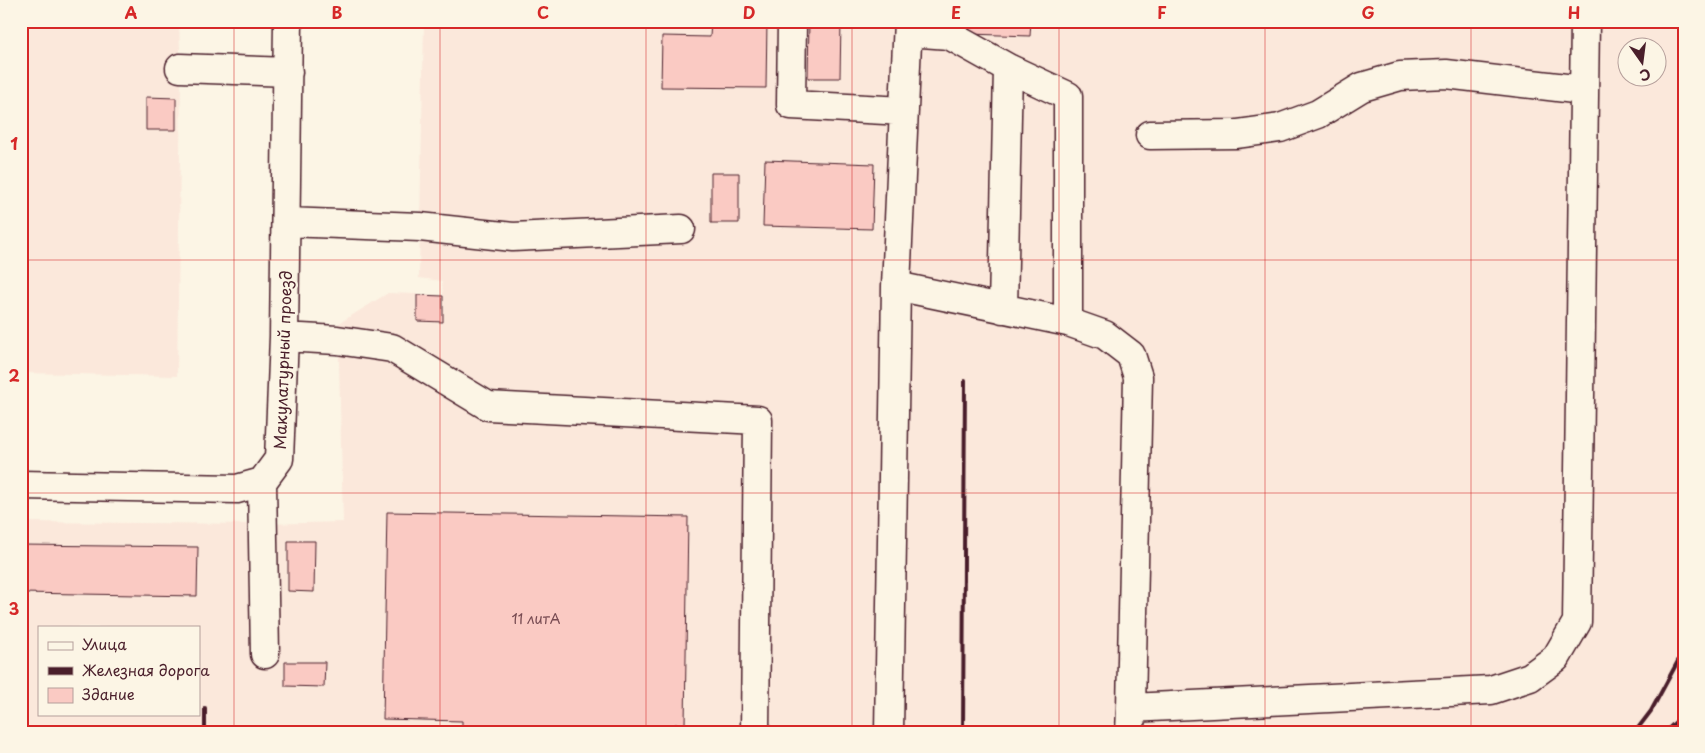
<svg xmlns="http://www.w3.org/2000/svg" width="1705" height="753" viewBox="0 0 1705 753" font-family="'Playpen Sans',sans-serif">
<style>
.built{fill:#fbe8db;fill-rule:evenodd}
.building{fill:#facac3;stroke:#4a1f2b}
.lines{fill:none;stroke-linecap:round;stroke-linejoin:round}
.minor-casing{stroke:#4a1f2b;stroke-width:31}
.minor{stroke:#fcf5e5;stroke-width:28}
.rail{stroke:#4a1f2b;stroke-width:4}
.grid{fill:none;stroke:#d62828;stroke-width:1;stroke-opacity:0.55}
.labels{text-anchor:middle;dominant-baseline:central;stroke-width:4.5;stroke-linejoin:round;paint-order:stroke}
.number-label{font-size:14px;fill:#764a51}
.street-label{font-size:16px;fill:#4a1f2b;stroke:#fcf5e5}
.neatline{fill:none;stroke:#d62828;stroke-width:2}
.grid-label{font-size:16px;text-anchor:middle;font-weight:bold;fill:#d62828}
</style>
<rect width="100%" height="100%" fill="#fcf5e5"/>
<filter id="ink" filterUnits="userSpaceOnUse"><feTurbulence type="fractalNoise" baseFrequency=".02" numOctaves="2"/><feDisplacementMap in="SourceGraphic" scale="10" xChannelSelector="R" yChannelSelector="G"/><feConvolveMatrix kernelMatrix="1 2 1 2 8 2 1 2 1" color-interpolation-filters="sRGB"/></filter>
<g filter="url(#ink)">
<path class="built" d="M21,21H179L181,80L177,376L21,373Z
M424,21H1684V732H21V522L263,524L343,522L338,324L388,293L443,295L442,281L419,278ZM1628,48H1658V78H1628ZM39,627H199V714H39Z"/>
<path class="building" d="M711,21H767L766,88L661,87L662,36L710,37Z
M809,21H841L840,78H808Z
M970,21H1031L1030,36L969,34Z
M146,97L176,98V130H146Z
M765,160L874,164L872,229L763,226Z
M711,173H739V223H711Z
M417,295L443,296V322L417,321Z
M387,512L688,517L685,725L675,724L674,732H462V721L383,719Z
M288,541H315L314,592L288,591Z
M21,545L198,547L197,596L21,593Z
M285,662H325L324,687L285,686Z"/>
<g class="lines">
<defs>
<path id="minor" d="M792,21L791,105L904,111
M908,32L949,35L1008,68L1068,96V322
M180,68L288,72
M1150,135L1237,134L1280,128L1318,114L1362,87L1400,76L1446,74L1583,90
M286,222L420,227L513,237L681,229
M896,286L1068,322L1105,335L1131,355L1138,377L1131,708L1491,690L1530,677L1556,658L1577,622L1585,21
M1003,309L1008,68
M284,337L337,340L392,348L488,406L758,420L755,732
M262,482L265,654
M21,485L237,489L262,482L279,459L284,337L288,21
M889,732L896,286L908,21
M1130,732L1131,708"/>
</defs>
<use href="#minor" class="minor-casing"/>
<use href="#minor" class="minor"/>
<path class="rail" d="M205,732V708
M963,732L965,381
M1635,732L1651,711L1684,650
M1665,732L1684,714"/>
</g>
</g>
<path class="grid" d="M234,21V732M440,21V732M646,21V732M852,21V732M1059,21V732M1265,21V732M1471,21V732M21,260H1684M21,493H1684"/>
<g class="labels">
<g class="number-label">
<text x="536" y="618">11 литА</text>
</g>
<g class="street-label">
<text transform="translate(282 360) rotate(-88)">Макулатурный проезд</text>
</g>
</g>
<rect width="1705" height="753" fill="none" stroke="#fcf5e5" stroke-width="55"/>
<rect x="38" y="626" width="162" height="90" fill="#fcf5e5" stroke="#b59f9b"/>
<rect x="48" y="642" width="25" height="8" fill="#fcf5e5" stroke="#b59f9b"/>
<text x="82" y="650" font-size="15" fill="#4a1f2b">Улица</text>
<rect x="48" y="667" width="25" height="8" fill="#4a1f2b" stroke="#b59f9b"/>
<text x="82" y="676" font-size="15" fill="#4a1f2b">Железная дорога</text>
<rect x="48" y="688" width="25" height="15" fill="#facac3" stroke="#b59f9b"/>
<text x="82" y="700" font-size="15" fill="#4a1f2b">Здание</text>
<g transform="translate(1642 62) rotate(166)"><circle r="24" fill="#fcf5e5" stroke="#b59f9b"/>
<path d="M0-4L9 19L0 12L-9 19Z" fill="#4a1f2b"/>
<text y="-8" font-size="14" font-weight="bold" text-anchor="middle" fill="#4a1f2b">С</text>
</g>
<rect x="28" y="28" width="1650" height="698" class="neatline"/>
<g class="grid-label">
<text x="131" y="19">A</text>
<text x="337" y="19">B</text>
<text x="543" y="19">C</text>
<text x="749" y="19">D</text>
<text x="956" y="19">E</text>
<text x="1162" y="19">F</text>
<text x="1368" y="19">G</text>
<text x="1574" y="19">H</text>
<text x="14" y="150">1</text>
<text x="14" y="382">2</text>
<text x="14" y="615">3</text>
</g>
</svg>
